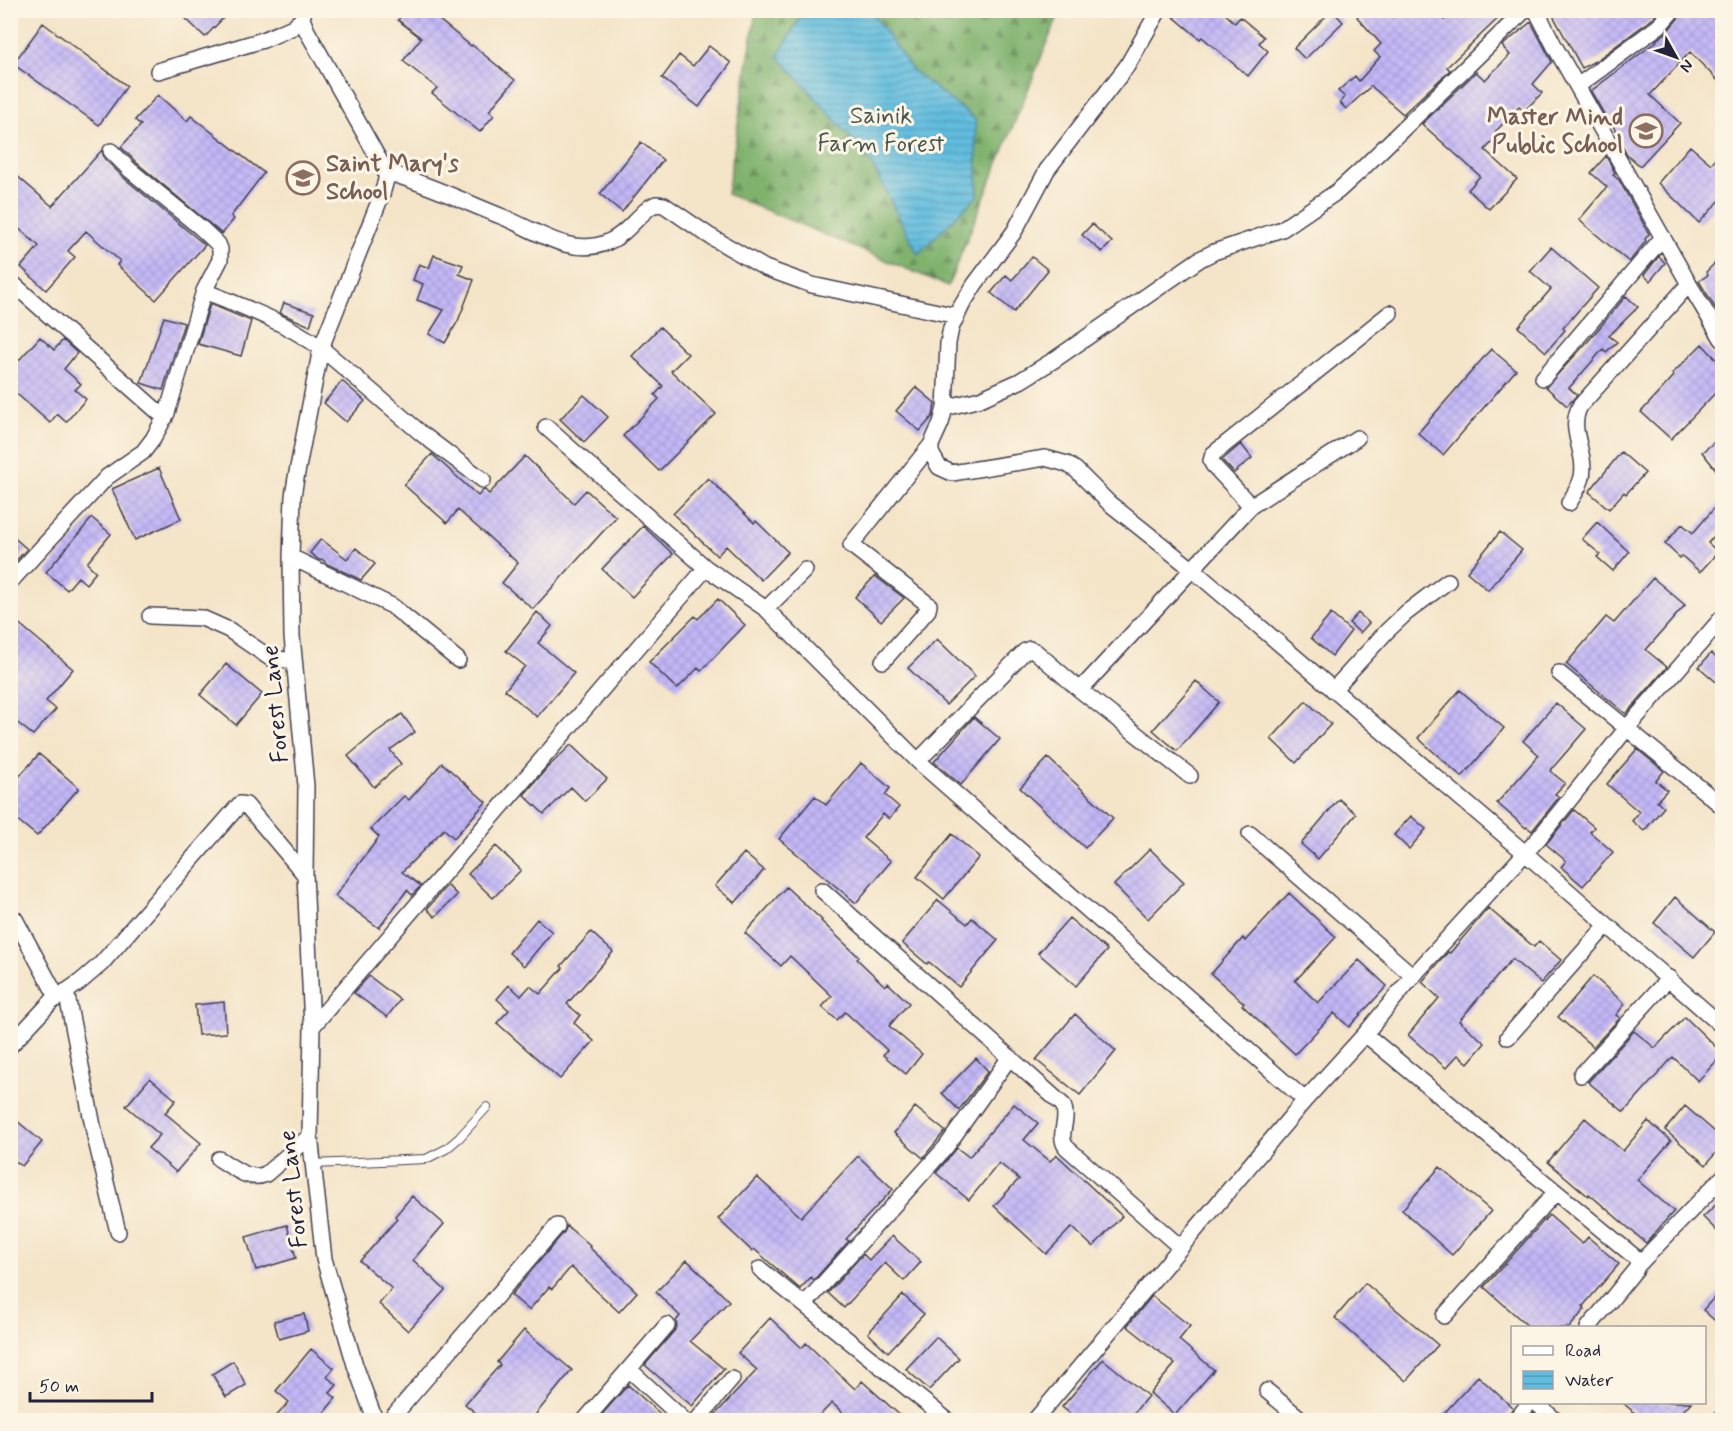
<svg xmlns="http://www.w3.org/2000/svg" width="1733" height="1431" viewBox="0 0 1733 1431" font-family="Mynerve,sans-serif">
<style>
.forest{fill:url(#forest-firs);stroke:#516a54;stroke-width:1.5}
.water{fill:url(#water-rules);stroke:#42708d;stroke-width:1.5}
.building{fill:url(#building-cross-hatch)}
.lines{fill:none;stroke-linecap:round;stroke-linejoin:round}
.service-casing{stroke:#423f50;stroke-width:10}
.minor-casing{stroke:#423f50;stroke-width:18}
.service{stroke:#fff;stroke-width:8}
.minor{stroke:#fff;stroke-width:15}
.labels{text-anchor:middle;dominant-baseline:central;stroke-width:6;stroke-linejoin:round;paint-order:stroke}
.park-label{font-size:24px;fill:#48564f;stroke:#fcf5e5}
.education-label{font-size:24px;font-weight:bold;fill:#785e54;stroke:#fcf5e5;text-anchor:end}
.street-label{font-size:24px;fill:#22223b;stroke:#fcf5e5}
</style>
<defs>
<pattern id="forest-firs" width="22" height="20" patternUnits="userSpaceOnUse" patternTransform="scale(1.5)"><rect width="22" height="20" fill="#80b26e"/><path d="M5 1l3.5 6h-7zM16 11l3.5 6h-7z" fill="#68905c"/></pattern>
<pattern id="water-rules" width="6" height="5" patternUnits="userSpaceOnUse" patternTransform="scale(1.5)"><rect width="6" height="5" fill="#61bddf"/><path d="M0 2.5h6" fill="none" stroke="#5099b6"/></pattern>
<pattern id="building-cross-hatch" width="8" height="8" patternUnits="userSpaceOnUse" patternTransform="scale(1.5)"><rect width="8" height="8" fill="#c3b7f6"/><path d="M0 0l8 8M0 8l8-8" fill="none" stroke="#a79dd4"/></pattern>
</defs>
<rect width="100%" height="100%" fill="#fcf5e5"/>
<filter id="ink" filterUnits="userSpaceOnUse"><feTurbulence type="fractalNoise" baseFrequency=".0167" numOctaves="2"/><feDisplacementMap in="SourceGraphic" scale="12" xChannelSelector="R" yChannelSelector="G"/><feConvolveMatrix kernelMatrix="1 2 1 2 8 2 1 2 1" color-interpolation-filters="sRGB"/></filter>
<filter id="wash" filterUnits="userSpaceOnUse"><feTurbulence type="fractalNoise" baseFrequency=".008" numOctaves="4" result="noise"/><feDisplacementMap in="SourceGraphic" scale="24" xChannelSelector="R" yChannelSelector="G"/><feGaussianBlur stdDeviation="1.35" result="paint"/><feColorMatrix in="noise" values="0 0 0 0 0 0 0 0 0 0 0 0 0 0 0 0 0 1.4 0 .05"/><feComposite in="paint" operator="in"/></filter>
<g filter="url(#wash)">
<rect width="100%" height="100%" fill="#f4e4c8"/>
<path class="forest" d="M756,11H1060L948,286L727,194Z"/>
<path class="water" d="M804,11H871L913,71L975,119L978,195L918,254L868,157L778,56Z"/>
<g id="blocks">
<path class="building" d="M177,10H231L205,37Z
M405,10H427L471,46L472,45L515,80L489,111L494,115L480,132L432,93L437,88L403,61L421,38L398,20Z
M1169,10H1221L1235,23L1240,17L1264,37L1259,43L1268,51L1248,76L1202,37L1200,39L1168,12Z
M1332,10L1343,22L1305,59L1294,48Z
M1364,10H1386L1392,17L1398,10H1433L1444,20L1453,10H1507L1447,67L1450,70L1403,114L1371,86L1346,109L1340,103L1345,97L1338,91L1355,76L1359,81L1380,57L1374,51L1381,44L1357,17Z
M1550,10H1660L1652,19L1597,60L1582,68Z
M1683,10H1718L1722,18V85L1690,52L1650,95L1680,123L1640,166L1629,156L1628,157L1616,135L1618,132L1608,121L1591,91L1657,41L1656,40L1666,33L1680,16Z
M1531,22L1552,62L1533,84L1542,93L1524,111L1519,107L1495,132L1498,135L1485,150L1517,179L1489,209L1468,190L1480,176L1422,124L1476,72L1485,80L1510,55L1502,46Z
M43,23L127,86L99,125L13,64Z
M709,46L731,63L699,107L662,78L679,55L693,66Z
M158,95L187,121L191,116L264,173L231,216L234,219L222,234L137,163L121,147L141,125L135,120Z
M641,142L663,160L622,212L600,194Z
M1690,146L1711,164L1722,151V198L1699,223L1658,183Z
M102,150L104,158L124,178L205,245L156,300L117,265L120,261L86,231L68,251L75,257L46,290L21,267L39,246L10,221V170L52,206Z
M1606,156L1615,173L1613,175L1619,180L1649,234L1645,239L1646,241L1629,262L1579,220L1607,187L1591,173Z
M1092,224L1112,242L1102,252L1082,235Z
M1551,247L1598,288L1563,328L1565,330L1546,352L1518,327L1551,289L1530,271Z
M434,255L463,265L459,274L474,280L458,321L445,343L429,334L444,310L417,300L423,284L413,280L419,264L429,268Z
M1659,256L1665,263L1650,281L1644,275Z
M1722,256V319L1699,281L1708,275L1706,272Z
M1032,257L1048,270L1014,312L991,293L1006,275L1012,280Z
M1626,296L1638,307L1609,336L1617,342L1606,352L1603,349L1569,388L1577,395L1567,406L1546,387L1590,339Z
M284,303L314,313L310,326L280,313Z
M210,304L251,321L241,356L198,344Z
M164,317L184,323L163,390L141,383Z
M660,327L688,354L671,371L716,414L659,471L623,436L659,399L655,395L663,386L632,356Z
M40,337L54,350L63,340L77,353L64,369L81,384L75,390L86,399L66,422L57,414L50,423L10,388V370Z
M1702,344L1722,365V386L1671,439L1641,412L1674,376L1672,374Z
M1491,349L1516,370L1443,455L1418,433Z
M342,381L365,401L346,422L324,403Z
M916,387L935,403L933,416L920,431L896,411Z
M584,395L608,417L584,442L560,419Z
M1722,436V477L1702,452Z
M1241,444L1252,458L1234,473L1222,460Z
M1621,452L1645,473L1626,494L1624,492L1609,509L1589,492Z
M432,454L478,496L484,489L489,494L525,456L574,503L586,490L616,517L533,609L502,583L518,563L458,510L447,523L404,485Z
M159,468L181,519L135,540L112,489Z
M708,478L754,523L756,521L788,552L761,580L726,546L717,556L673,514Z
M1722,499V527L1708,543L1718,552L1700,572L1682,556L1680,558L1665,544L1682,524L1693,533Z
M92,518L111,534L87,563L96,572L86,584L78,577L67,590L46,572Z
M1597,522L1629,552L1613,571L1597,557L1600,554L1582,539Z
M643,526L673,554L632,597L602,569Z
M1500,532L1522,550L1488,590L1467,572Z
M10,534L27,549L10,567Z
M321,539L347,559L356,548L375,564L361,580L327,564L322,559L319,560L310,553Z
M875,576L904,598L881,621L855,597Z
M1653,578L1685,605L1646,650L1667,667L1626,714L1566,664L1606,617L1614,623Z
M718,599L745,625L701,671L698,668L677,689L649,662L695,616L698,619Z
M537,612L552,626L538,643L574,673L537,717L505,690L525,666L506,651Z
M1358,613L1369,623L1360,633L1349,623Z
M1331,614L1351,631L1332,656L1311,638Z
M10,616L73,669L46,701L56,709L33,735L10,717Z
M937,639L975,676L946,705L908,668Z
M1711,653L1722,663V687L1699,667Z
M226,664L262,694L236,725L200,695Z
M1196,681L1219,702L1177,751L1153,730Z
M1460,690L1504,728L1462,777L1418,738Z
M1306,701L1331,724L1296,763L1271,739Z
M1556,703L1586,729L1550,771L1565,783L1555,794L1559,797L1532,831L1527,827L1526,828L1497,803L1539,755L1523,741Z
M402,714L415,732L390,750L401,764L374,787L348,756L375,733Z
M974,717L1000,739L961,785L934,762Z
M571,745L607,779L585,801L571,787L544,814L524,795L547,768Z
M1637,749L1664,771L1656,781L1667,790L1657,801L1664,807L1644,831L1632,821L1639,812L1607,784Z
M39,754L79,788L37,836L10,814V787Z
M1048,758L1113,818L1085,848L1020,788Z
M442,763L486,802L454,838L444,829L402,872L421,886L412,895L407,890L379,928L335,896L379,837L371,829L404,796L409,800Z
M861,763L890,788L885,795L899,807L889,819L883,814L863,838L891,861L856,903L779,839L815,796L826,805Z
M1339,799L1356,814L1318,859L1301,844Z
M1574,810L1594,827L1590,832L1613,852L1583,886L1561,867L1566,861L1546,844Z
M1411,816L1426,829L1409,849L1394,835Z
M952,834L979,857L944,899L917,877Z
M496,846L521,870L493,898L468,874Z
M1150,849L1184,882L1148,919L1114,885Z
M744,853L764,870L735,903L715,886Z
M447,885L457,895L435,917L427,909Z
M786,887L822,920L821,921L859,957L857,959L885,986L888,983L909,1003L889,1026L922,1054L906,1074L883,1055L887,1050L845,1012L837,1020L822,1007L832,996L790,956L781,966L745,933Z
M1289,893L1336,937L1295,981L1318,1003L1359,960L1387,986L1349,1027L1334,1013L1295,1054L1242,1005L1244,1003L1211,974L1243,938L1245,941Z
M1675,897L1715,932L1694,957L1654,923Z
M938,900L967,924L972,918L998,940L959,987L929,962L927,964L902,943Z
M1488,908L1534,947L1539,941L1561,960L1541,983L1512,959L1459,1021L1485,1043L1468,1063L1458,1055L1446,1068L1408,1035L1439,998L1422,982L1448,952L1450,953Z
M1069,918L1107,950L1076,986L1038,953Z
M537,919L552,932L524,966L509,953Z
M591,932L613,952L567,1004L580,1015L574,1023L594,1041L560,1079L497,1023L509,1010L497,999L509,985L521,996L530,986L540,994L563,968L561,966Z
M369,976L400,1000L387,1017L354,993Z
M1593,976L1625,1004L1616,1015L1620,1018L1593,1047L1558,1017Z
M224,1002L226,1033L198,1035L195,1005Z
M1075,1014L1116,1051L1080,1095L1036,1060Z
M1685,1017L1722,1053V1055L1698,1081L1673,1057L1624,1112L1588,1082L1634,1031L1655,1048Z
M976,1058L988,1071L959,1110L942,1093Z
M150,1078L176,1100L165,1113L201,1143L176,1172L148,1148L160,1135L126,1106Z
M1014,1104L1038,1123L1024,1140L1050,1161L1057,1155L1122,1216L1093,1247L1072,1227L1046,1254L994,1206L1019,1179L999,1163L969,1200L936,1173L957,1148L969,1157Z
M1685,1106L1722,1138V1145L1706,1165L1665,1130Z
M915,1107L945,1131L923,1158L894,1133Z
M10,1115L42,1142L22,1166L10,1157Z
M1585,1118L1623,1151L1648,1121L1671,1141L1637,1180L1674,1211L1646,1243L1589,1194L1588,1196L1548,1162Z
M858,1156L893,1189L846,1239L849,1241L814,1280L811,1277L800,1289L754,1249L752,1251L718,1219L757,1177L801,1217Z
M1440,1167L1491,1211L1452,1255L1402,1210Z
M412,1196L444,1224L413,1260L445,1290L408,1331L379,1304L392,1289L360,1261L397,1219L395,1216Z
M1722,1199V1236L1703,1217Z
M1549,1215L1582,1244L1588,1237L1619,1264L1583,1306L1585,1309L1569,1328H1530L1484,1287Z
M287,1225L296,1258L256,1270L246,1237Z
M567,1226L590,1246L589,1247L637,1292L619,1312L571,1267L552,1289L549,1287L529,1310L511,1295L564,1232Z
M892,1236L921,1262L904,1281L885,1263L844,1308L828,1293L863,1254L869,1260Z
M687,1260L729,1301L690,1341L724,1369L692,1406L645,1365L674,1331L677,1326L676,1321L680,1316L656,1292Z
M1365,1283L1438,1345L1406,1381L1335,1318Z
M1722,1289V1327L1703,1310Z
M903,1295L924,1314L888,1352L868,1333Z
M1152,1296L1190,1326L1179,1340L1214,1370L1175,1415L1150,1393L1175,1364L1127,1326Z
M304,1314L308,1331L279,1339L274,1321Z
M770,1318L802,1348L806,1343L855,1389L862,1381L905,1420H851L832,1403L815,1420H710L757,1370L738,1353Z
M524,1330L572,1370L531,1420H484L465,1404L500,1365L497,1362Z
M936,1337L959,1358L929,1390L906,1369Z
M311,1349L334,1368L327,1377L337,1385L330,1393L336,1398L318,1420H273L289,1402L276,1391Z
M1103,1359L1148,1396L1128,1420H1078L1062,1407Z
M233,1361L246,1385L226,1397L212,1374Z
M1478,1376L1513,1408L1508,1415L1506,1420H1438Z
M628,1385L667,1420H597Z
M1622,1402H1691L1675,1420H1643Z"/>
</g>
</g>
<g filter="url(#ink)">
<use href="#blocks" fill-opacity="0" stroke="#423f50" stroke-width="1.5"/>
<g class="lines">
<defs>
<path id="service" d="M313,1164L426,1159L446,1149L459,1138L487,1107"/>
<path id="minor" d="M304,10L302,19L307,31L386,172V180L382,194L321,348L296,478L293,496L291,557L292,636L306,786L305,875L312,1027L310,1136L324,1259L355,1365L375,1420
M1159,10L1127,66L1047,170L1014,232L975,284L962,305L951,328L948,343L945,408L941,423L931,445V453L939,467L952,473L1045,458L1067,464L1076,470L1109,503L1192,569L1525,853L1722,1026
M1536,10L1555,47L1689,284L1722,339
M158,71L263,40L293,27L302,19
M1583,82L1659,26L1673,10
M386,172C426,183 465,202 503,217C535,230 572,258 608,242C625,235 636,218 650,207L656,204L664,205L708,235L765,268L812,285L957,316
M10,281L165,418
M204,291C244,307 285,322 321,348L422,434L483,480
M1543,378L1663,237
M945,408L980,399L1020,381L1054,360L1200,259L1214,252L1282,229L1338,191L1362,169L1525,10
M546,427L706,568L766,609L805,570
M1569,503C1574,495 1580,486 1582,477C1587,451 1567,430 1580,406L1689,284
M1251,506L1213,465L1211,461L1213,454L1390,313
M291,557L392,606L458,660
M10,582L107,477L143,452L153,439L167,413L204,291L220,260V249L218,244L201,228L130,170L111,151
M766,609L918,761L1305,1100
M150,616L202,618L229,630L270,658L294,661
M883,661L928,610L929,605L851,545L931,445
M1559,673L1722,806
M1080,690L1251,506L1357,438
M1333,690L1387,631L1406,613L1448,581
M918,761L1025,651L1030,649L1035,651L1080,690L1190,776
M1250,834L1413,976
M822,890L1063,1105C1070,1120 1057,1134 1066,1147L1180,1247
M15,919L57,997
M66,991L96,1141L118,1232
M312,1027L706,568
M1365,1034L1636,1258L1638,1262L1636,1269L1588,1328
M1508,1037L1607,925
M10,1046L51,1002L80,982L101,964L240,804L246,805L305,875
M1581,1075L1669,978
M219,1159C233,1167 249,1182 266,1174L310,1136
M1638,1265L1722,1178
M760,1269L947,1420
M805,1304L946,1147L1010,1057
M1444,1316L1555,1193
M630,1370L684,1420
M1267,1391L1302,1420
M1535,1402L1555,1420
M390,1420L557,1226
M585,1420L667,1325
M697,1420L732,1379
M1035,1420L1305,1100L1365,1034L1413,976L1538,839L1627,728L1722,618
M1516,1420L1530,1402
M1720,1420L1722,1418"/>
</defs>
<use href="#service" class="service-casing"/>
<use href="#minor" class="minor-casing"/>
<use href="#service" class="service"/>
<use href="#minor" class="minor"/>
</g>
</g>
<defs>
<symbol id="school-ring" viewBox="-11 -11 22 22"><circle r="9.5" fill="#fcf5e5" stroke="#8d6e63" stroke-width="1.5"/><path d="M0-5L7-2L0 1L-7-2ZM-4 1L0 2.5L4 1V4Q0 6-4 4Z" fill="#8d6e63"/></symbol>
</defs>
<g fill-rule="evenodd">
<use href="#school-ring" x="1627" y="112" width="38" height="38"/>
<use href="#school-ring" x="284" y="159" width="38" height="38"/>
</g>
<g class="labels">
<g class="park-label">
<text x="881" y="116">Sainik<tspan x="881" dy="28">Farm Forest</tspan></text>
</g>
<g class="education-label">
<text x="1623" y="117">Master Mind<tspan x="1623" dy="28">Public School</tspan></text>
<text x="326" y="164" text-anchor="start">Saint Mary's<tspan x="326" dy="28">School</tspan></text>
</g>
<g class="street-label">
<text transform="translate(276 704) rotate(-95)">Forest Lane</text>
<text transform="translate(294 1189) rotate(-96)">Forest Lane</text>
</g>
</g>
<rect width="1733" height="1431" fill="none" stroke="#fcf5e5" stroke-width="36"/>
<rect x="1511" y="1326" width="195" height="78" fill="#fcf5e5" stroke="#a5a1a1" stroke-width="1.5"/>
<rect x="1523" y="1346" width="30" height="9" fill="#ffffff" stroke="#a5a1a1" stroke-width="1.5"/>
<text x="1565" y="1356" font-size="18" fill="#22223b">Road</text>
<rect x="1523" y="1371" width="30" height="18" fill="url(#water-rules)" stroke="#a5a1a1" stroke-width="1.5"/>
<text x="1565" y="1386" font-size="18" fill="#22223b">Water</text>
<g transform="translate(1676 57) rotate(130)" stroke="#fcf5e5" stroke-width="4.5" paint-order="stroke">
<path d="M0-4.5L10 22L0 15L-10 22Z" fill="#22223b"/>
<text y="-9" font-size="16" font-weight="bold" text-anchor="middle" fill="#22223b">N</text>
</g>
<path d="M30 1392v9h122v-9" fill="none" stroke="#22223b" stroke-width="3"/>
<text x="39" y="1392" font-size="18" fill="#22223b" stroke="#fcf5e5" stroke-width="4.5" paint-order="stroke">50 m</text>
</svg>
